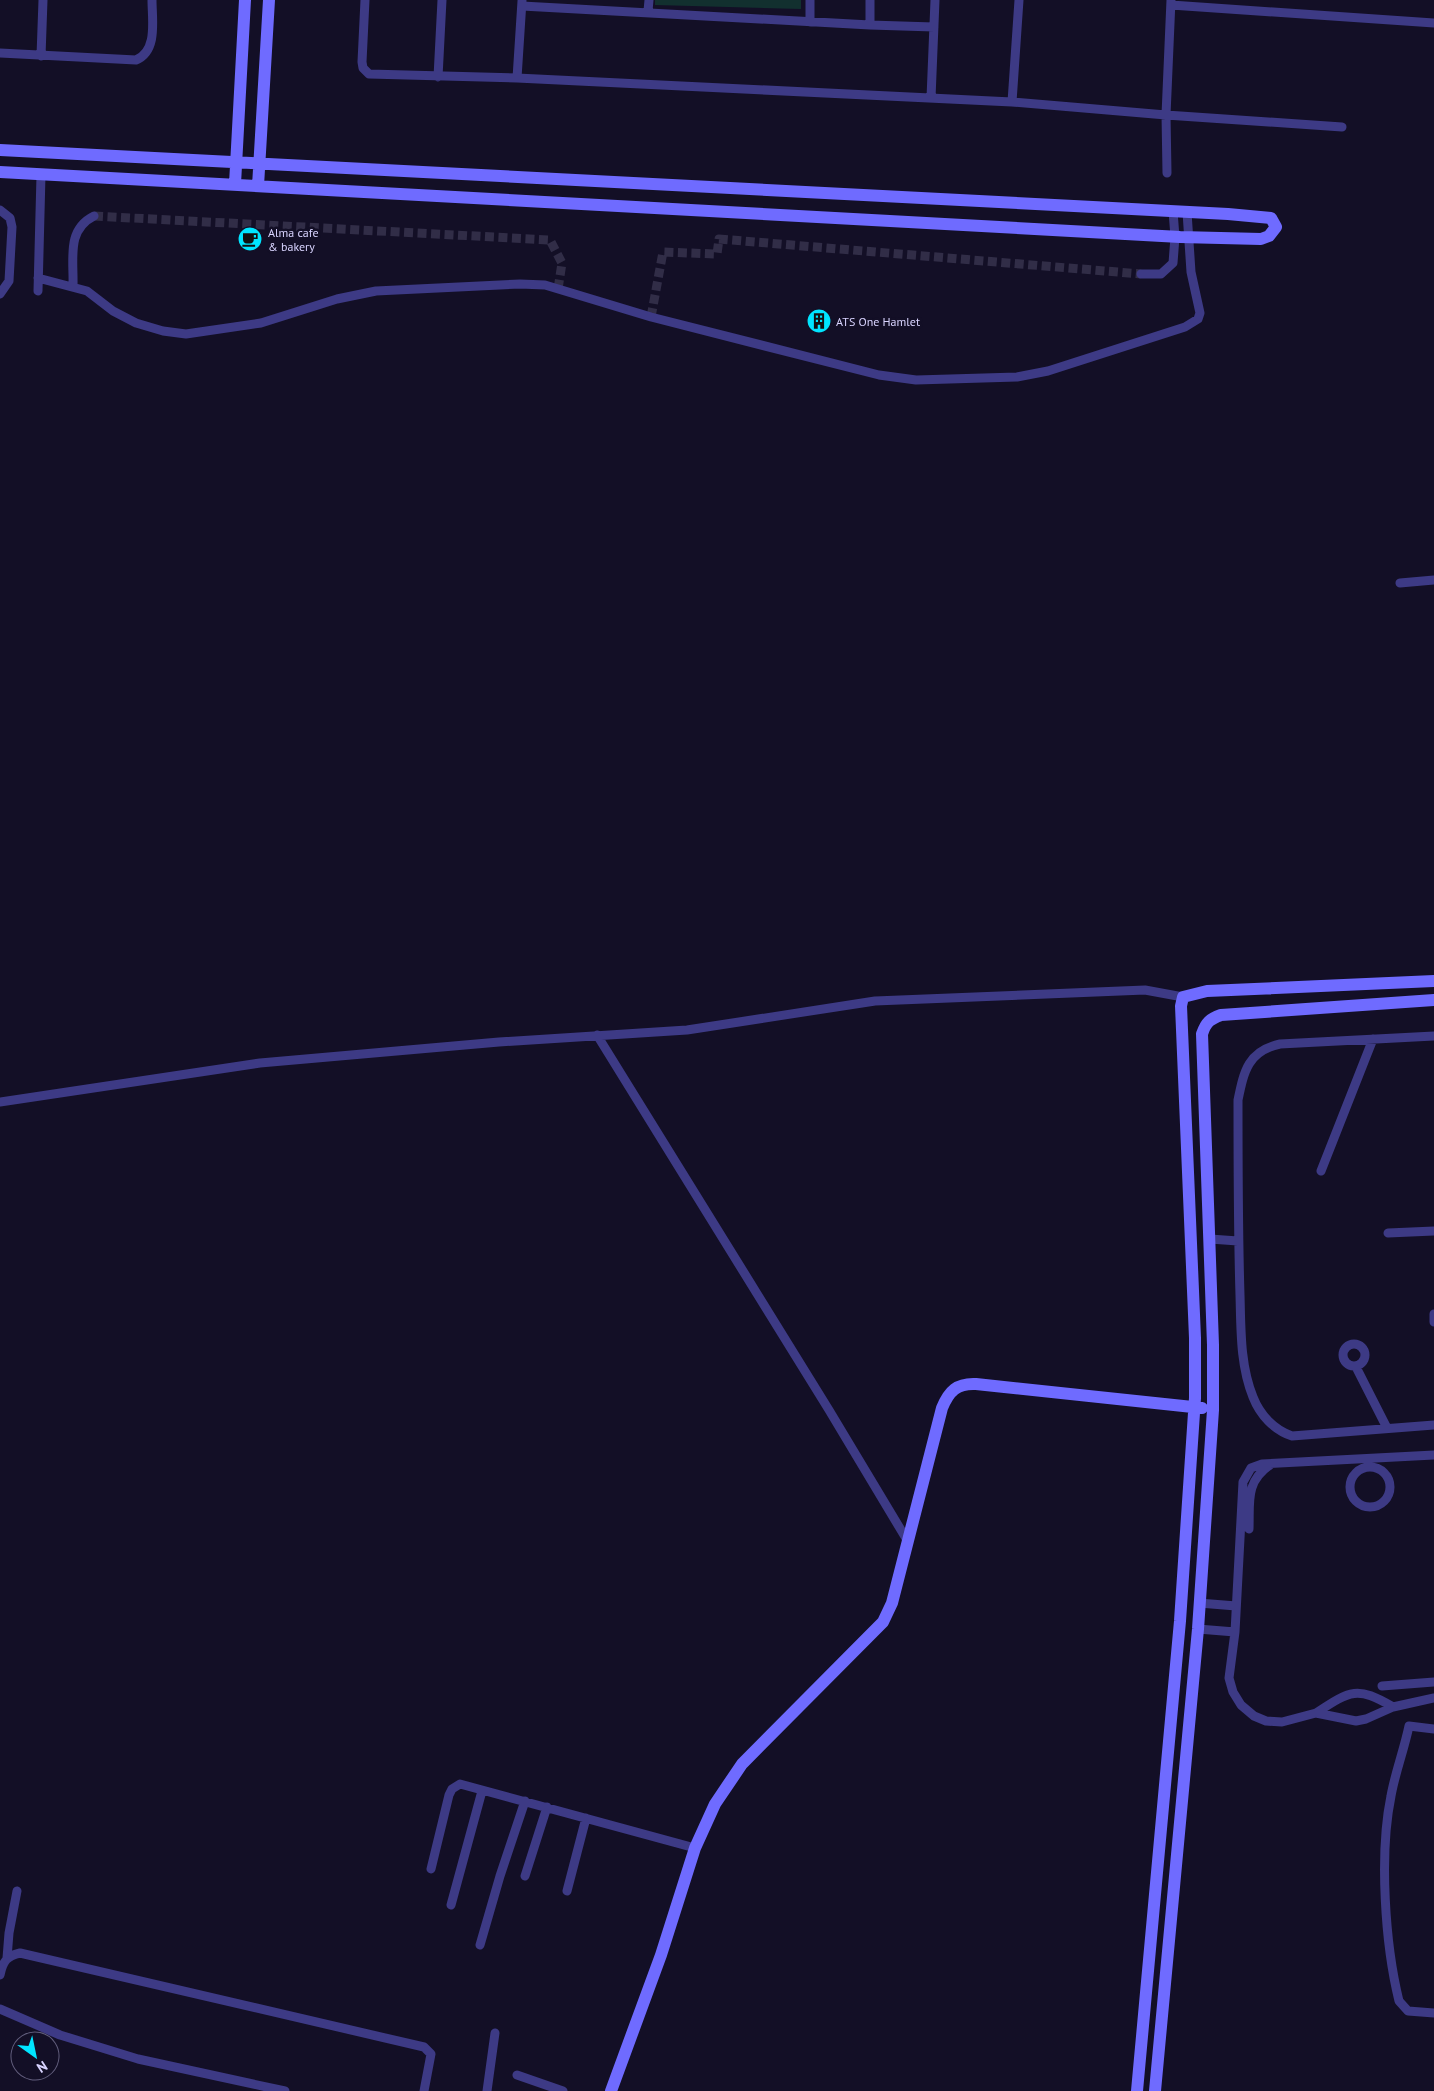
<svg xmlns="http://www.w3.org/2000/svg" width="1434" height="2091" viewBox="0 0 1434 2091" font-family="'PT Sans',sans-serif">
<style>
.green{fill:#12302f}
.lines{fill:none;stroke-linecap:round;stroke-linejoin:round}
.street-tunnel{stroke:#312d47;stroke-width:9;stroke-dasharray:9 4.5;stroke-linecap:butt}
.street{stroke:#3d3a85;stroke-width:9}
.secondary{stroke:#6f6bff;stroke-width:12}
.labels{text-anchor:middle;dominant-baseline:central;stroke-width:5;stroke-linejoin:round;paint-order:stroke}
.poi-label{font-size:12px;fill:#d9d4ff;stroke:#130f26;text-anchor:start}
</style>
<rect width="100%" height="100%" fill="#130f26"/>
<path class="green" d="M655,0H801V9L655,5Z"/>
<g class="lines">
<path class="street-tunnel" d="M94,216L550,240L562,263L558,289
M651,317L663,252L717,254L719,239L1141,274"/>
<path class="street" d="M365,0L362,62L363,68L369,74L517,78L1012,102L1166,115L1342,127
M1171,5L1434,23
M522,6L870,25L934,27
M648,11L649,0
M810,22V0
M870,25V0
M0,53L136,60C158,51 152,20 152,0
M41,56L43,0
M438,77L442,0
M517,78L522,1
M931,98L935,0
M1012,102L1019,0
M1167,173L1166,115L1171,0
M0,210L10,218L12,227L9,281L0,294
M1141,274H1161L1173,263L1175,237L1173,211
M38,278L87,291L113,311L136,323L163,331L186,334L261,323L337,299L376,291L520,284L545,285L651,317L879,375L916,380L1017,377L1048,371L1185,327L1198,319L1200,313L1191,272L1187,212
M73,287C74,259 66,230 94,216
M38,291L41,175
M1400,583L1434,580
M597,1035L829,1410L907,1540
M1434,1036L1280,1044C1248,1051 1244,1071 1238,1100C1238,1165 1238,1230 1240,1295C1241,1329 1240,1365 1253,1397C1260,1415 1274,1430 1292,1436L1434,1425
M0,1102L260,1063L499,1042L687,1030L875,1001L1145,990L1183,997
M1321,1171L1373,1039
M1388,1233L1434,1231
M1210,1239L1238,1241
M1434,1314V1322
M1343 1355a11 11 0 1 1 22 0a11 11 0 1 1-22 0Z
M1356,1367L1387,1428
M1434,1455L1262,1464L1251,1468L1243,1482L1235,1632L1229,1678L1233,1692L1241,1705L1254,1716L1266,1721L1282,1722L1316,1713L1356,1721L1366,1719L1393,1707L1434,1698
M1350 1487a20 20 0 1 1 40 0a20 20 0 1 1-40 0Z
M1249,1529C1250,1502 1245,1482 1270,1465
M1199,1603L1236,1606
M1198,1629L1235,1632
M1382,1686L1434,1682
M1316,1713C1351,1690 1357,1686 1393,1707
M1434,1729L1409,1726C1404,1750 1395,1773 1391,1796C1379,1854 1385,1944 1399,2001L1408,2011L1434,2013
M431,1869L449,1795L452,1789L460,1784L695,1848
M525,1876L547,1807
M567,1891L586,1818
M451,1905L482,1791
M480,1945L500,1876L525,1801
M7,1958L9,1933L17,1891
M0,1975C3,1961 7,1956 20,1953L424,2047L431,2054L424,2091
M0,2009L60,2035L138,2059L285,2091
M517,2075L563,2091
M487,2091L495,2033"/>
<path class="secondary" d="M0,150L1228,214L1271,218L1276,227L1269,236L1261,239L1180,237L0,172
M235,184L245,0
M258,186L269,0
M611,2091L661,1955L695,1848L715,1804L742,1764L883,1622L892,1603L942,1408C949,1391 957,1383 976,1384L1202,1408
M1137,2091L1180,1621L1195,1398V1338L1181,1006L1183,997L1207,991L1434,981
M1155,2091L1198,1629L1213,1410V1345L1202,1034C1206,1022 1210,1019 1221,1015L1434,1000"/>
</g>
<defs>
<symbol id="cafe-disc" viewBox="-11 -11 22 22"><circle r="9.5" fill="#00e5ff" stroke="#130f26"/><path d="M-5.5-4.5H6V0H3Q3 3.5 0 3.5H-2.5Q-5.5 3.5-5.5 0ZM3-3.2v2h1.7v-2ZM-6 4.5H4V6H-6Z" fill="#111"/></symbol>
<symbol id="building-disc" viewBox="-11 -11 22 22"><circle r="9.5" fill="#00e5ff" stroke="#130f26"/><path d="M-4-6H4V6H1V3H-1V6H-4ZM-2.5-4.3h1.7v1.8h-1.7ZM.8-4.3h1.7v1.8H.8ZM-2.5-1h1.7V.8h-1.7ZM.8-1h1.7V.8H.8Z" fill="#111"/></symbol>
</defs>
<g fill-rule="evenodd">
<use href="#cafe-disc" x="236" y="225" width="28" height="28"/>
<use href="#building-disc" x="805" y="307" width="28" height="28"/>
</g>
<g class="labels">
<g class="poi-label">
<text x="268" y="232">Alma cafe<tspan x="268" dy="14">&amp; bakery</tspan></text>
<text x="836" y="321">ATS One Hamlet</text>
</g>
</g>
<g transform="translate(35 2056) rotate(147)"><circle r="24" fill="#130f26" stroke="#625e7d"/>
<path d="M0-4L9 19L0 12L-9 19Z" fill="#00e5ff"/>
<text y="-8" font-size="14" font-weight="bold" text-anchor="middle" fill="#d9d4ff">N</text>
</g>
</svg>
